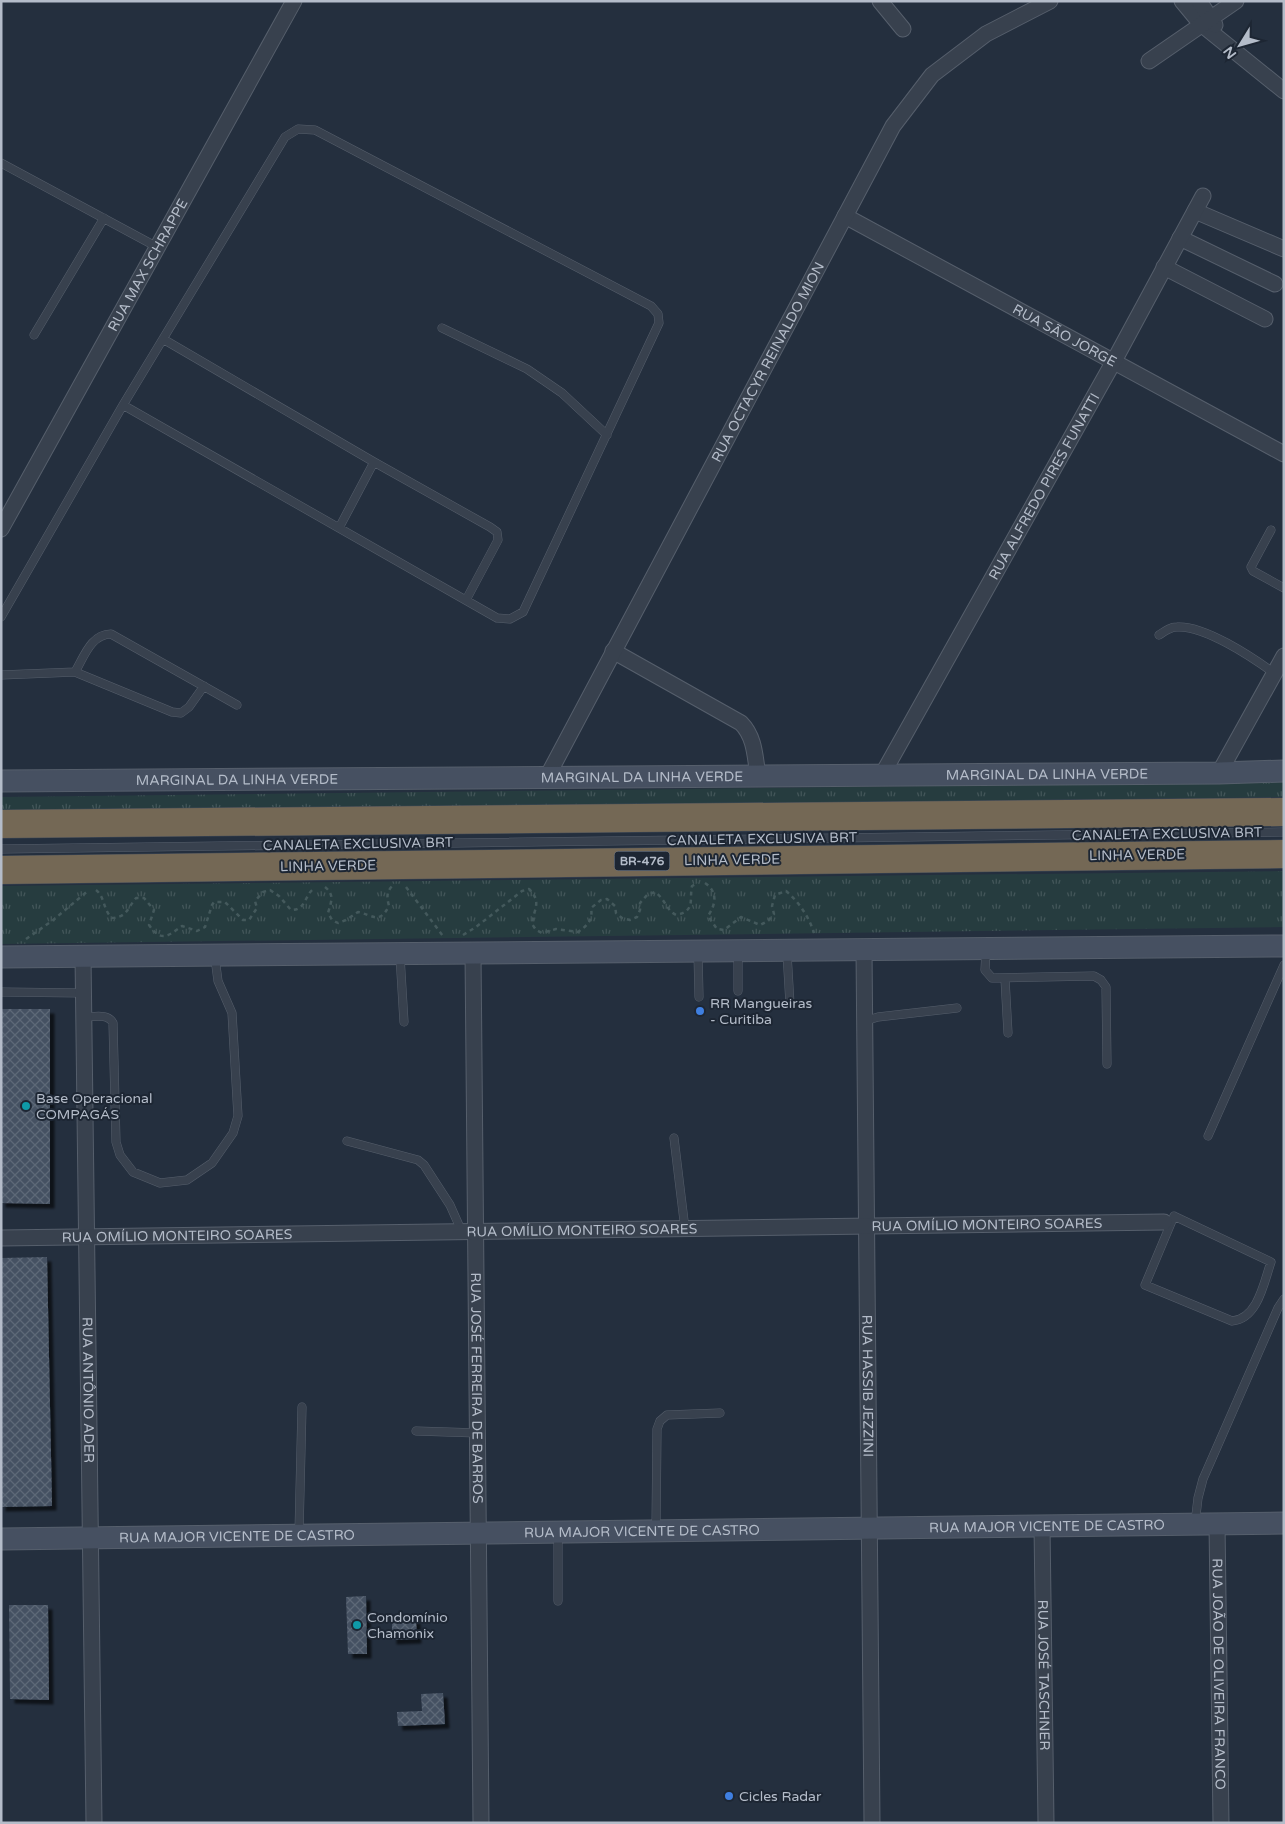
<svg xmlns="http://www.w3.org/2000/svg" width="1285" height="1824" viewBox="0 0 1285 1824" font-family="'Varela Round',sans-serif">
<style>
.grass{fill:url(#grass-tufts)}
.building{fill:url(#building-cross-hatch);filter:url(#shadow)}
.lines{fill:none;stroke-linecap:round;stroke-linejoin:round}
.lane-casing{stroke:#565f6c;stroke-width:9}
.street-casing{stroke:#565f6c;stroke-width:17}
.secondary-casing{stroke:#565f6c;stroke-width:23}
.highway-casing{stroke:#434c59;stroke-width:29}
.path{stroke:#44595c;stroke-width:2.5;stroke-dasharray:4 4;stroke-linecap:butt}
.lane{stroke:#38414e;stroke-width:8}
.street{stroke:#38414e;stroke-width:15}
.secondary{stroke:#465061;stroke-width:21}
.highway{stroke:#746855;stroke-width:28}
.shop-dot{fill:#3f7fe0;stroke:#1d2633;stroke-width:2}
.culture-dot{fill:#0f9aa8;stroke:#1d2633;stroke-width:2}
.labels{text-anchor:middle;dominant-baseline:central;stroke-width:4;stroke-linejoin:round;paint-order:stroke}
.shield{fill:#1d2633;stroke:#878f9c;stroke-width:1}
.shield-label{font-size:12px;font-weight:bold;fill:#b4bcc9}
.street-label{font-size:14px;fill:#b4bcc9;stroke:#1d2633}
.poi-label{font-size:14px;fill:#b4bcc9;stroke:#1d2633;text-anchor:start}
</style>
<defs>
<pattern id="grass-tufts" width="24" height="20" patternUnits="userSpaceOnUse" patternTransform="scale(1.25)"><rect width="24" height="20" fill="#263c3f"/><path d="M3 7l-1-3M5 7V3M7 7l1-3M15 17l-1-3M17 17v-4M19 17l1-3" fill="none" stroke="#435659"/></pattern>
<pattern id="building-cross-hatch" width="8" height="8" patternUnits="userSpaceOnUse" patternTransform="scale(1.25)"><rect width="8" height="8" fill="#455162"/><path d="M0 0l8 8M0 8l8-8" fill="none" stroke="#5d6877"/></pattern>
<filter id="shadow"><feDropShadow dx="4.5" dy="4.5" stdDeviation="1" flood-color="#0009"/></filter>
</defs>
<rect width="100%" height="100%" fill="#242f3e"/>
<path class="grass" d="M1284,782V797L1,813V797Z
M1284,871V927L1,944V886Z"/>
<path class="building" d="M1,1009H50V1204L1,1203Z
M47,1257L52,1506L1,1507V1258Z
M366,1596L367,1654H348L346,1597Z
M9,1605H48L49,1700L10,1699Z
M416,1619L417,1639L392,1640V1620Z
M443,1693L445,1724L398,1726L397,1712L422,1711L421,1694Z"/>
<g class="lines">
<defs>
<path id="lane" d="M1,163L157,247
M442,328L527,369L562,393L607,435
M34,335L104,218
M163,339L374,462L490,527L497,532L498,540L466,600
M339,528L374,462
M1271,530L1251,567L1253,571L1284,588
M1,617L123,405L285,137L298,129L315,130L651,306L658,314L659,323L523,612L510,619L497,618L123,405
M1159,635C1165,631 1170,627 1177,627C1204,625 1252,657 1274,673
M75,672C84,657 91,634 111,634L237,705
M1,675L75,672L172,712L181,713L189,707L204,686
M1,849L1284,832
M986,951L985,970L992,978L1094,976L1101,980L1106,987L1107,1064
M698,953L699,997
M738,953V991
M787,953L790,1004
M400,956L404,1022
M1005,979L1008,1033
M1,992L84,993
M84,1017C94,1017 108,1013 113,1023L116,1142L120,1155L133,1172L160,1183L187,1180L212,1163L233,1133L238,1116L232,1013L218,981L215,958
M865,1021L878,1017L957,1008
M1208,1136L1284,965
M674,1138L685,1229
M347,1141L418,1160L424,1165L450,1205L462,1232
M1174,1216L1271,1262C1264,1282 1258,1319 1232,1321L1145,1285Z
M416,1431L478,1433
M1195,1524L1198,1498L1203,1479L1278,1308L1284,1299
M656,1529L657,1429L660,1421L667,1415L720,1413
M299,1533L302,1407
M558,1601V1534"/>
<g id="street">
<path d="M880,1L903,29"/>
<path d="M1182,1L1201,24L1284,91"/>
<path d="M1199,1L1215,25"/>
<path d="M1149,61L1236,1"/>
<path d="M1195,211L1284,249"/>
<path id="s1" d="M845,216L1284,454"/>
<path d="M1180,238L1275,284"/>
<path d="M1164,267L1265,319"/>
<path id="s2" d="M1,529L294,1"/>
<path d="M613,651L741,723C755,737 755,757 758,776"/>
<path d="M1219,773L1284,656"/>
<path id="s3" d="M882,775L1114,361L1203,196"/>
<path id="s4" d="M547,777L893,126L932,75L986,34L1050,1"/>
<path id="s5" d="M864,950L872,1823"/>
<path id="s6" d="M473,953L481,1823"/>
<path id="s7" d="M83,956L94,1823"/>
<path id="s8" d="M1,1238L1164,1222"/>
<path id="s9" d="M1217,1524L1221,1823"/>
<path id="s10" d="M1042,1526L1046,1823"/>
</g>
<g id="secondary">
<path id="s11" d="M1,781L1219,773L1284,771"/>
<path d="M1,957L1284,946"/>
<path id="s12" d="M1,1539L1284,1523"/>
</g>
<path id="highway" d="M1,824L1284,812
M1,870L1284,854"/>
</defs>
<use href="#lane" class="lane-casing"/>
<use href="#street" class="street-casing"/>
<use href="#secondary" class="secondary-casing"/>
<use href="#highway" class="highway-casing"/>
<path class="path" d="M705,883C718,892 716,904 708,916L717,929L724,930L741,917L760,925L768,921L774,914L772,906L775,895L786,891C799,902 809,917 814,933
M325,887C335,895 331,902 328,913L332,920L338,923L346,920L358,912C373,915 379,925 389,906C387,898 386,893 392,886
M406,887L443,936
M96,890C105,897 103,910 112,918C127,917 127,909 136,898H144L154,910L149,925C161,942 167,937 182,926L197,931L205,927L212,905L214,902H225L243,920H249L257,908L255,901L263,892L270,890L279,896L291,910C307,910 304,894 315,888
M463,935L476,927L522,891L529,889C542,902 534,908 532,924L536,930L542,933L556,929L578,932C588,925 593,920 591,908L601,900L607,899L615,906L616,913L622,918L630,920L637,917L640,910V903L647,895L655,892C666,900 666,910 676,915C696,911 689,900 692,886L698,883
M26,939L52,921L89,890"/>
<use href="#lane" class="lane"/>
<use href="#street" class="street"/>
<use href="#secondary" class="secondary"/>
<use href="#highway" class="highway"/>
</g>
<g class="shop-dot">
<circle cx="700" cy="1011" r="5"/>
<circle cx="729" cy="1796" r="5"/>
</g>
<g class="culture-dot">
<circle cx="26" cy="1106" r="5"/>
<circle cx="357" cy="1625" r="5"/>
</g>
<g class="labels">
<rect class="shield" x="614.5" y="851.5" width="55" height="19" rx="4"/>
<g class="shield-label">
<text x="642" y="861">BR-476</text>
</g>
<g class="street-label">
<text stroke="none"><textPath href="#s2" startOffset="302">RUA MAX SCHRAPPE</textPath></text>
<text stroke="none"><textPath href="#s1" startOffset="250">RUA SÃO JORGE</textPath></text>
<text stroke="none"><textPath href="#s4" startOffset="470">RUA OCTACYR REINALDO MION</textPath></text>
<text stroke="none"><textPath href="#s3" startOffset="331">RUA ALFREDO PIRES FUNATTI</textPath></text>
<text stroke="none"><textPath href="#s11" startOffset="1046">MARGINAL DA LINHA VERDE</textPath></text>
<text stroke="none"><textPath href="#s11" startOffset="641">MARGINAL DA LINHA VERDE</textPath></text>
<text stroke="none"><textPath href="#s11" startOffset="236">MARGINAL DA LINHA VERDE</textPath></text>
<text transform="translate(1167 834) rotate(-1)">CANALETA EXCLUSIVA BRT</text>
<text transform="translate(762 839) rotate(-1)">CANALETA EXCLUSIVA BRT</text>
<text transform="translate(358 844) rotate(-1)">CANALETA EXCLUSIVA BRT</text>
<text transform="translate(1137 855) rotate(-1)">LINHA VERDE</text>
<text transform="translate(732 860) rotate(-1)">LINHA VERDE</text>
<text transform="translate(328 866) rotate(-1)">LINHA VERDE</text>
<text stroke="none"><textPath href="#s8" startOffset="986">RUA OMÍLIO MONTEIRO SOARES</textPath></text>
<text stroke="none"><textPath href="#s8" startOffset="581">RUA OMÍLIO MONTEIRO SOARES</textPath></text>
<text stroke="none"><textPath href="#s8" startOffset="176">RUA OMÍLIO MONTEIRO SOARES</textPath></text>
<text stroke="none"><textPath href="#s5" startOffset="436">RUA HASSIB JEZZINI</textPath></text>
<text stroke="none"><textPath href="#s6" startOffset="435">RUA JOSÉ FERREIRA DE BARROS</textPath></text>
<text stroke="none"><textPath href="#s7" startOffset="434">RUA ANTÔNIO ADER</textPath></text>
<text stroke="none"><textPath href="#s12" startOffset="1046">RUA MAJOR VICENTE DE CASTRO</textPath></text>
<text stroke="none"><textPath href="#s12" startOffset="641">RUA MAJOR VICENTE DE CASTRO</textPath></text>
<text stroke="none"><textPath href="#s12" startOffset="236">RUA MAJOR VICENTE DE CASTRO</textPath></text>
<text stroke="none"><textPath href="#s9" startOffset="150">RUA JOÃO DE OLIVEIRA FRANCO</textPath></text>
<text stroke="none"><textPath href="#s10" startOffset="149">RUA JOSÉ TASCHNER</textPath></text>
</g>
<g class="poi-label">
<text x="710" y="1003">RR Mangueiras<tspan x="710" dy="16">- Curitiba</tspan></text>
<text x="36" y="1098">Base Operacional<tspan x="36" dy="16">COMPAGÁS</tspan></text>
<text x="367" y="1617">Condomínio<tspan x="367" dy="16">Chamonix</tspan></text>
<text x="739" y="1796">Cicles Radar</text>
</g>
</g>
<rect width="1285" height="1824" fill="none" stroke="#b4bcc9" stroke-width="5"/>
<g transform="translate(1240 45) rotate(233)" stroke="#1d2633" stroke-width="4" paint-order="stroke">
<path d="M0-4L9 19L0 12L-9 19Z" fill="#b4bcc9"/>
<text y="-8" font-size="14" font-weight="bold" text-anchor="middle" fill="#b4bcc9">N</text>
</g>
</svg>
